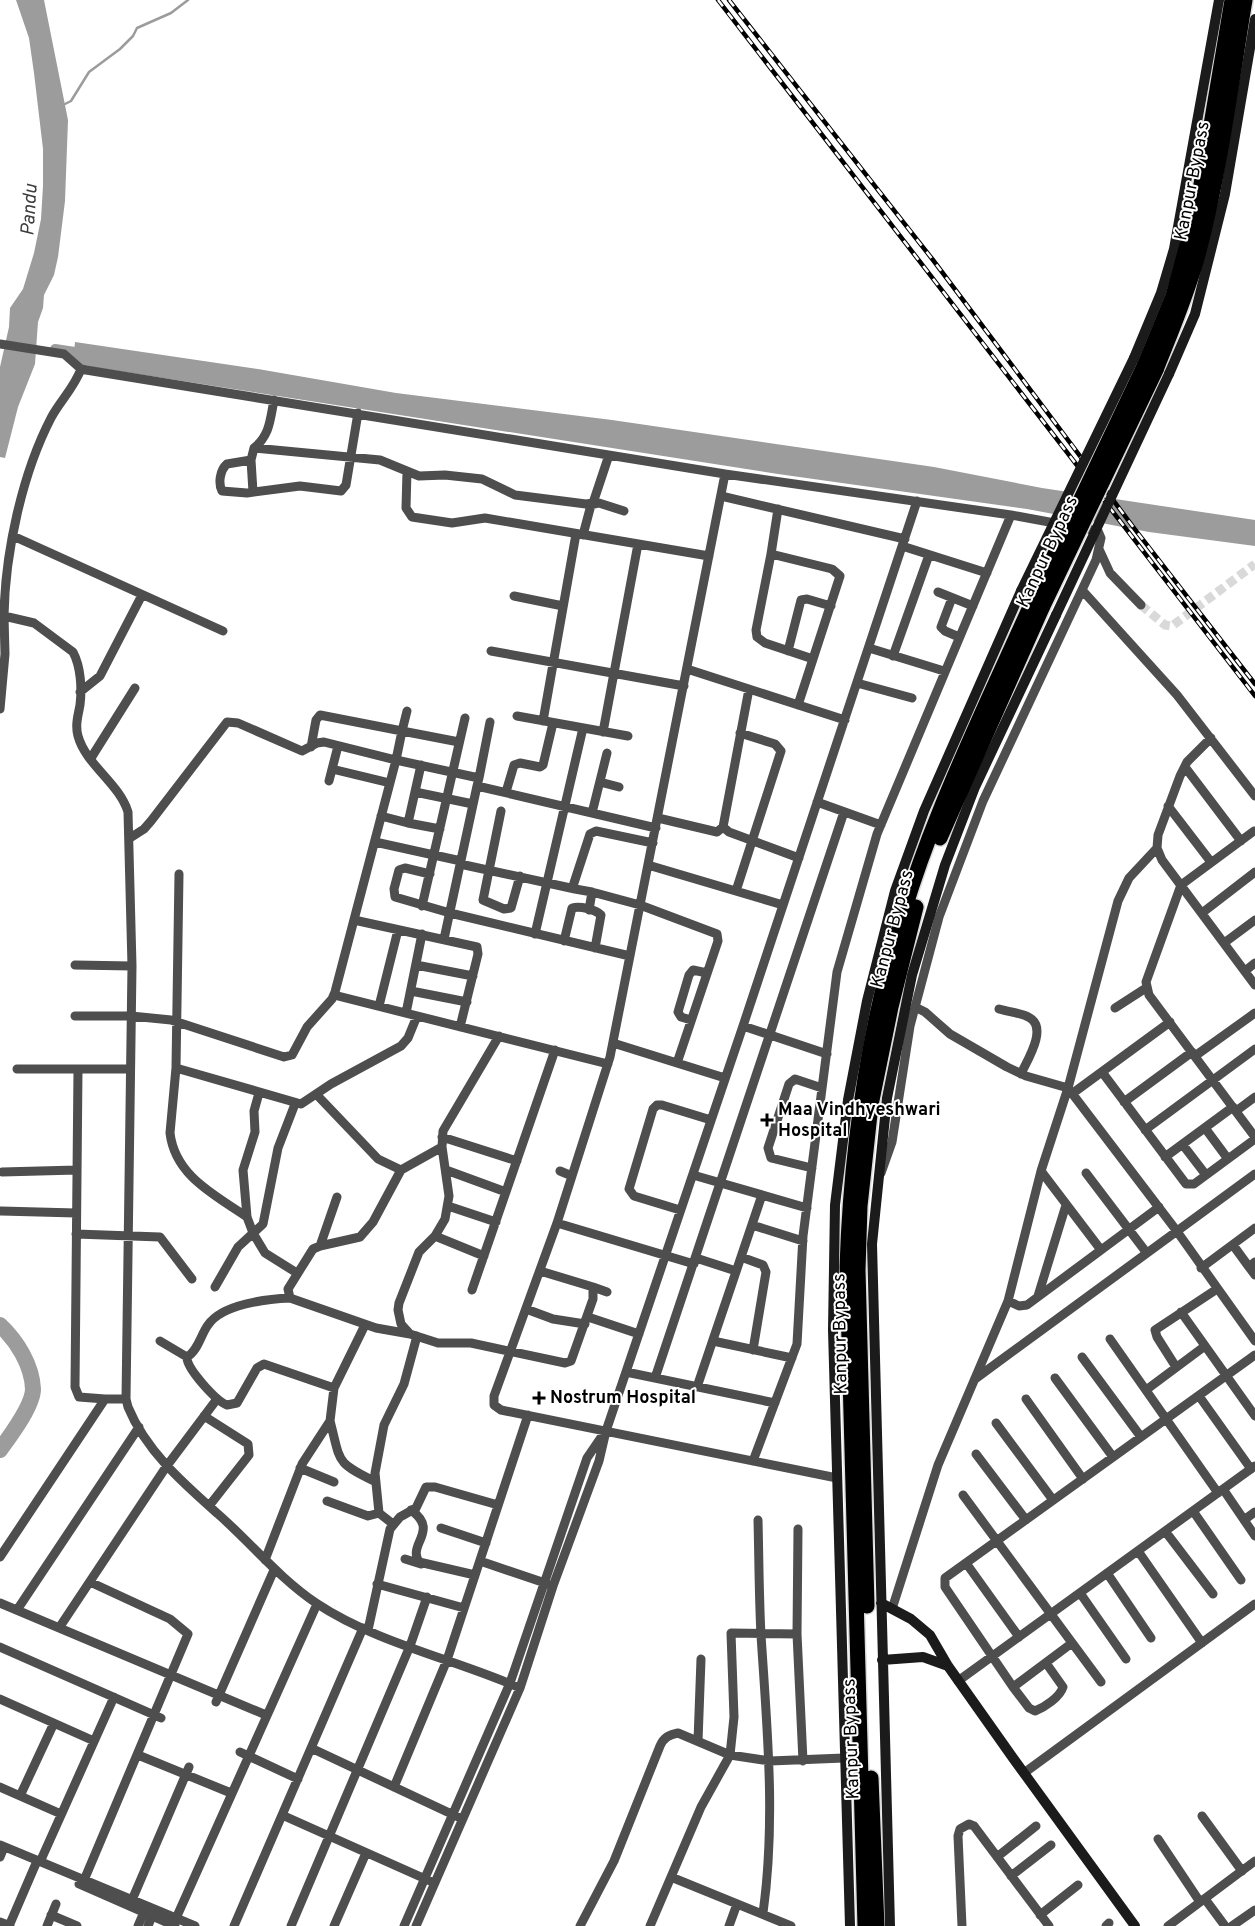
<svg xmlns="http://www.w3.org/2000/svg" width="1255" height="1926" viewBox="0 0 1255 1926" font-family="Overpass,sans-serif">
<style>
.water{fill:#9c9c9c}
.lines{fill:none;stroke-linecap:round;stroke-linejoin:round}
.stream{stroke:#9c9c9c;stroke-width:2.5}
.canal{stroke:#9c9c9c;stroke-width:10}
.river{stroke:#9c9c9c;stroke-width:16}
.street-tunnel{stroke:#d9d9d9;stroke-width:9;stroke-dasharray:9 4.5;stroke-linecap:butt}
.highway-casing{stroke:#dbdbdb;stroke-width:18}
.street{stroke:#4e4e4e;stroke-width:9}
.secondary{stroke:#1b1b1b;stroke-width:10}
.highway{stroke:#000;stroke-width:15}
.rail-casing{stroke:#000;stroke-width:4.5}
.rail{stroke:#fff;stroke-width:2.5;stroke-dasharray:8;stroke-linecap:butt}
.highway-bridge-casing{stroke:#dbdbdb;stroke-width:18;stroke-linecap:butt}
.secondary-bridge{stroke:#1b1b1b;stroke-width:10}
.highway-bridge{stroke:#000;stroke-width:15}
.poi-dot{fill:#000;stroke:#fff;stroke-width:2}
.labels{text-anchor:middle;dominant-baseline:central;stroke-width:4;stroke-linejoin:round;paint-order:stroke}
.street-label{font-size:18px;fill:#000;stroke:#fff}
.poi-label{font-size:18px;font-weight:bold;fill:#000;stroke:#fff;text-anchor:start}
.water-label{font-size:19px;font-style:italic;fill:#3d3d3d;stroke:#fff}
</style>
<rect width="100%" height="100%" fill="#fff"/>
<path class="water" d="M16,0H44L68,120L65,201L58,257L54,275L44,295L43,308L38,322L35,364L18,407L5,458L0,457V367L9,327L10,308L23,289L34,253L41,219L43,186V149L34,73L29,38Z
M75,342L258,369L396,393L612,420L934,467L1042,488L1255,520V546L1149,532L1027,509L778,474L73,364Z"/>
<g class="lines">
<path class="stream" d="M63,105L71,101L89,72L120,49L133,36L137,28L171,13L188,0"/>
<path class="canal" d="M55,349L88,354"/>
<path class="river" d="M0,1325C17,1341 32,1365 33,1389C33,1406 10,1436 0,1450"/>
<path class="street-tunnel" d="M1141,605L1165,625L1172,626L1255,564"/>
<defs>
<path id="highway" d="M1144,366L1173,296L1197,208L1232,0
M1156,370C1171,332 1187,295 1198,255C1220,172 1231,85 1245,0
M940,838L1043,606
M867,1606L858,1270L860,1206L871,1105L891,1007L916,907
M871,1778L877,1926
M865,1926L847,1267C852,1113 880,957 939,813C968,740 1002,670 1034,598"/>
</defs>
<use href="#highway" class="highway-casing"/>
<path class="street" d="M0,344L64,354L81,369L86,370L725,474L1011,515L1098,531L1101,538L1096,560L983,801L939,917L910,1026L892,1142L881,1173
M81,369C74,388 60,401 51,418C22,474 5,553 4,616L34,623L73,652C81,667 82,689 80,705C78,716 75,725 78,736C86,765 119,783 128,812L132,966L126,1399L128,1407C146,1451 183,1483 218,1514C251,1543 279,1578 316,1603C376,1643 454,1659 520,1688
M274,400C270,420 270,435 254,448L251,460L227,464C220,470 218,483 222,491L247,493L300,486L341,491L346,485L358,413
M254,448L380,460L419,476L445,475L482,479L515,495L586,504L593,503L609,455
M251,460L253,492
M407,471L406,508L412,517L452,523L485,518L709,556
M725,474L610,1057L557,1223L494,1396V1405L501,1410L837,1478
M721,496L905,539
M778,509L771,554L832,569L840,576L798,705
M583,535L591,505L599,503L624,511
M13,536L223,631
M902,546L987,573
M1099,549L1110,573L1141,605
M771,554L756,630L757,637L765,643L813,659
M1082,590L1177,695L1255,796
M938,592L973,606
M514,596L563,606
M952,598L941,627L945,631L959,637
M869,648L944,671
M491,651L684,686
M788,651L801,600L807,599L831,606
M893,656L929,555
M687,669L845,720
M857,683L912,698
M749,689L723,827L729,832L799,858
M80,692L100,676L142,595
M0,709L5,654L4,616
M407,711L402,731L459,742
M517,716L628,736
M543,721L576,534
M603,732L638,544
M1211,738L1187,762L1180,776L1158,835L1157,848L1162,860L1255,985
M311,747L316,720L320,715L402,731L396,760L479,778L477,786L656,828
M91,758L135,688
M421,765L408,823L440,829
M1185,767L1241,841
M332,769L390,783
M479,778L490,722
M329,781L338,746
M600,782L619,787
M415,792L473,804
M506,792L514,765L520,763L540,767L543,765L553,723
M817,802L881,825
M1168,806L1211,862
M501,811L483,900L504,909L511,908L520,876
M592,813L607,753
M381,816L408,823
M658,818L717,832L723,827
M1254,831L1181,885L1146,982L1149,995L1255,1137
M375,842L461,861
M460,864L575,889
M648,865L783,905
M179,874L176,1068L301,1104L331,1084L401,1046L408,1038L417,1016
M430,874L405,868L399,870L394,889L395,897L450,913L630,956
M736,891L781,751L775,744L740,733
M592,892L640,905L717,934L718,941L677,1063
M422,906L465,718
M589,910L592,892L575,889L573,886L590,834L596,831L653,843
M1202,913L1255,872
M354,920L477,947L478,954L460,1027
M535,934L583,728
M444,939L477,786
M564,941L572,908C580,906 595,909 601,915L595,948
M1224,943L1255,920
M75,965L132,966
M416,965L473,976
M1245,971L1255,963
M411,991L467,1002
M334,995L608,1064
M379,1006L398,930
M915,1007L925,1012L950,1034L1007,1067L1026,1076L1068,1088L1176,1230L1255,1341
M1115,1008L1146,988
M999,1009C1009,1012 1022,1013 1030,1018C1048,1029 1026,1062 1021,1074
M406,1013L422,934
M75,1016H131L171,1020L284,1057L292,1055L307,1027L332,999L335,992L396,760L324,742L317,743L302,751L238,723L227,722L151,821L144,829L130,838
M691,1020L681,1017L678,1012L689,975L693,970L707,973
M743,1026L827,1054
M499,1036L443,1131L442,1147L449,1196L445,1219L435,1236L419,1252L399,1303L398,1310L401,1324L410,1334L438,1343H471L565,1363L571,1361L593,1299V1287L540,1271
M613,1043L725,1078
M1195,1056L1255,1013
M176,1068L170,1133C175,1176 215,1195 247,1217
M17,1069H130
M78,1069L75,1387L79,1397L105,1399
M1102,1072L1186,1184H1194L1255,1139
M259,1093L254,1111L255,1132L243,1170L247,1217L253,1233L265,1253L297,1273
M1073,1093L1170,1022
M316,1094L378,1159L401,1170
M1124,1102L1192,1052
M1236,1111L1255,1097
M1205,1128L1228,1159
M1145,1130L1255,1049
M442,1137L517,1161
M1183,1145L1206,1175
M1165,1157L1233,1107
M812,1168L771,1158L768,1148L789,1084L795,1079L822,1088
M446,1170L506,1192
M560,1171L572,1176
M1041,1171L1101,1250
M2,1172L77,1170
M1086,1173L1146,1252
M693,1175L807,1208
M448,1206L496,1222
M680,1210L634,1196L629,1189L653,1109L657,1105H662L711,1120
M1,1211L76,1213
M557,1223L694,1264
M752,1225L803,1241
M76,1234L160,1237L192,1279
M435,1236L484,1256
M1233,1245L1249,1267
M320,1246L337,1197
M741,1257L763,1265L766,1272L753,1350
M696,1258L736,1271
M1255,1262L1249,1267L1255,1275
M1201,1268L1255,1228
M215,1287L238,1247L263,1224L278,1148L295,1104
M593,1287L607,1292
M472,1290L555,1050
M1038,1296L1066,1205
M1008,1301L1019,1306L1027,1305L1159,1207
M526,1309L553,1319L585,1324
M1181,1312L1255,1416
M588,1317L639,1334
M410,1334L376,1328L290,1298L288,1289L313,1249L320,1246L360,1237L373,1222L401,1170L442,1147
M1110,1339L1218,1493
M160,1341L187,1357C198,1351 201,1334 208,1325C222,1304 267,1299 290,1298
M713,1341L792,1358
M187,1357C186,1368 216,1401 227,1405L237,1403L257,1368L264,1364L334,1388
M1082,1357L1141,1437
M1176,1367L1157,1337L1155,1330L1217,1289
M626,1372L775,1403
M655,1378L844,812
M1055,1378L1113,1457
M975,1379L1255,1174
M697,1387L762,1195
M1146,1390L1205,1346
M1199,1396L1251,1469
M1026,1399L1083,1479
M204,1416L248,1444L249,1455L209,1506
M330,1421C341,1463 335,1462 376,1482
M996,1423L1053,1500
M976,1454L1026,1520
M753,1461L797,1344L803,1236L837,972L877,834L1011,515
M300,1468L334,1482
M1223,1489L1255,1536
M963,1495L1101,1682
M327,1501L368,1516L379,1513
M411,1510C440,1531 407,1544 419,1562L475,1575
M1193,1511L1241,1580
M758,1520C759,1559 759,1597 761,1635C767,1728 776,1820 763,1913
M1244,1520L1255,1512
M393,1524L379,1513L375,1473L384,1425L404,1384L417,1336
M441,1528L486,1543
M798,1529L797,1634L803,1761
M1165,1531L1213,1594
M1138,1551L1202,1643
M0,1557L105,1399H126
M405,1559L421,1564
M265,1560L302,1464L330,1421L334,1388L365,1325
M480,1561L548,1584
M966,1563L1019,1637
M1107,1573L1151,1638
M377,1584L464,1608
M1080,1593L1126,1659
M0,1603L266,1715
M892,1609L938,1465L1008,1301L1041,1171L1068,1088L1118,901L1129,878L1157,848
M17,1610L139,1427
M59,1628L166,1467L217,1399
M368,1630L390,1529L400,1517L416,1508L426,1487H435L498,1505
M1072,1643L1013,1687L945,1587V1578L1255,1355
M0,1647L161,1718
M958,1681L1255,1466
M1013,1687L1029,1708L1035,1711C1045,1707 1060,1697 1063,1687L1046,1663
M0,1699L94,1741
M216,1702L274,1570
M698,1741L701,1659
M311,1748L458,1817
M240,1752L298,1779
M138,1755L231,1793
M1024,1773L1255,1604
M0,1787L61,1814
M394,1787L447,1660L528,1415
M20,1796L54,1723
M282,1815L430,1881
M1202,1816L1242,1871
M1158,1839L1200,1902
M0,1845L195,1926
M0,1857L4,1847
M997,1857L1036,1826
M40,1862L114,1697
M1011,1876L1051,1845
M671,1877L791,1926
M79,1884L175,1926
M82,1885L188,1634L170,1619L90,1582
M1205,1899L1225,1926
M132,1900L189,1767
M51,1915L77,1926
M1040,1915L1078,1885
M0,1922L10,1926
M173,1925L317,1604
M9,1926L37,1861
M47,1926L56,1904
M138,1926L144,1912
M148,1926L152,1916
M234,1926L363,1628
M291,1926L410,1646L427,1597
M334,1926L366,1853
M404,1926L510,1683L587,1458L602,1436
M416,1926L520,1688L553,1586L599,1461L606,1431L743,1026L917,501
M580,1926L614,1861L660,1746C664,1737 669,1735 678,1733L730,1755L770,1761L844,1758
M650,1926L701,1807L730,1755L734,1717L731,1633L797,1634
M729,1926L737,1904
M962,1926L958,1836L960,1829L969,1824L974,1826L1049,1926
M1106,1926L1109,1923
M1168,1926L1255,1861
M1232,1926L1255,1910"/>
<path class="secondary" d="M1134,358L1161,293L1174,249L1219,0
M1169,374L1195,314L1225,194L1255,19
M881,1603L911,1619L930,1635L948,1666L1013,1758L1135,1926
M882,1660L923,1657L948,1666
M850,1926L833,1330L835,1205L848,1100L867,1001L895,891L924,811L1021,591
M890,1926L872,1244L887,1098L912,975L945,865L975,787L1056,615"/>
<use href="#highway" class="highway"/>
<defs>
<path id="rail" d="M718,0L1255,696
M729,0L933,260L1137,532L1255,684"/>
</defs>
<use href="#rail" class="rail-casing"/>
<use href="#rail" class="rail"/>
<defs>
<path id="highway-bridge" d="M1034,598L1144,366
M1043,606L1156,370"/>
</defs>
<use href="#highway-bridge" class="highway-bridge-casing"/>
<path class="secondary-bridge" d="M1021,591L1134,358
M1056,615L1169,374"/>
<use href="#highway-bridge" class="highway-bridge"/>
</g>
<g class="poi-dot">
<path d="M764.5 1112.5h5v5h5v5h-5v5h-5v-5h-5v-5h5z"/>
<path d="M536.5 1390.5h5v5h5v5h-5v5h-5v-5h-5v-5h5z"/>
</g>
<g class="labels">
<g class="street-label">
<text transform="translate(1193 181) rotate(-79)">Kanpur Bypass</text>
<text transform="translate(1048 552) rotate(-65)">Kanpur Bypass</text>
<text transform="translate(893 929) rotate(-75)">Kanpur Bypass</text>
<text transform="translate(841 1334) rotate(-91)">Kanpur Bypass</text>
<text transform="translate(852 1739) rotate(-92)">Kanpur Bypass</text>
</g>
<g class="poi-label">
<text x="778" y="1110">Maa Vindhyeshwari<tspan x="778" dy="21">Hospital</tspan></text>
<text x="550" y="1398">Nostrum Hospital</text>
</g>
<g class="water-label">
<text transform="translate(30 210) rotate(-86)">Pandu</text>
</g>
</g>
</svg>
